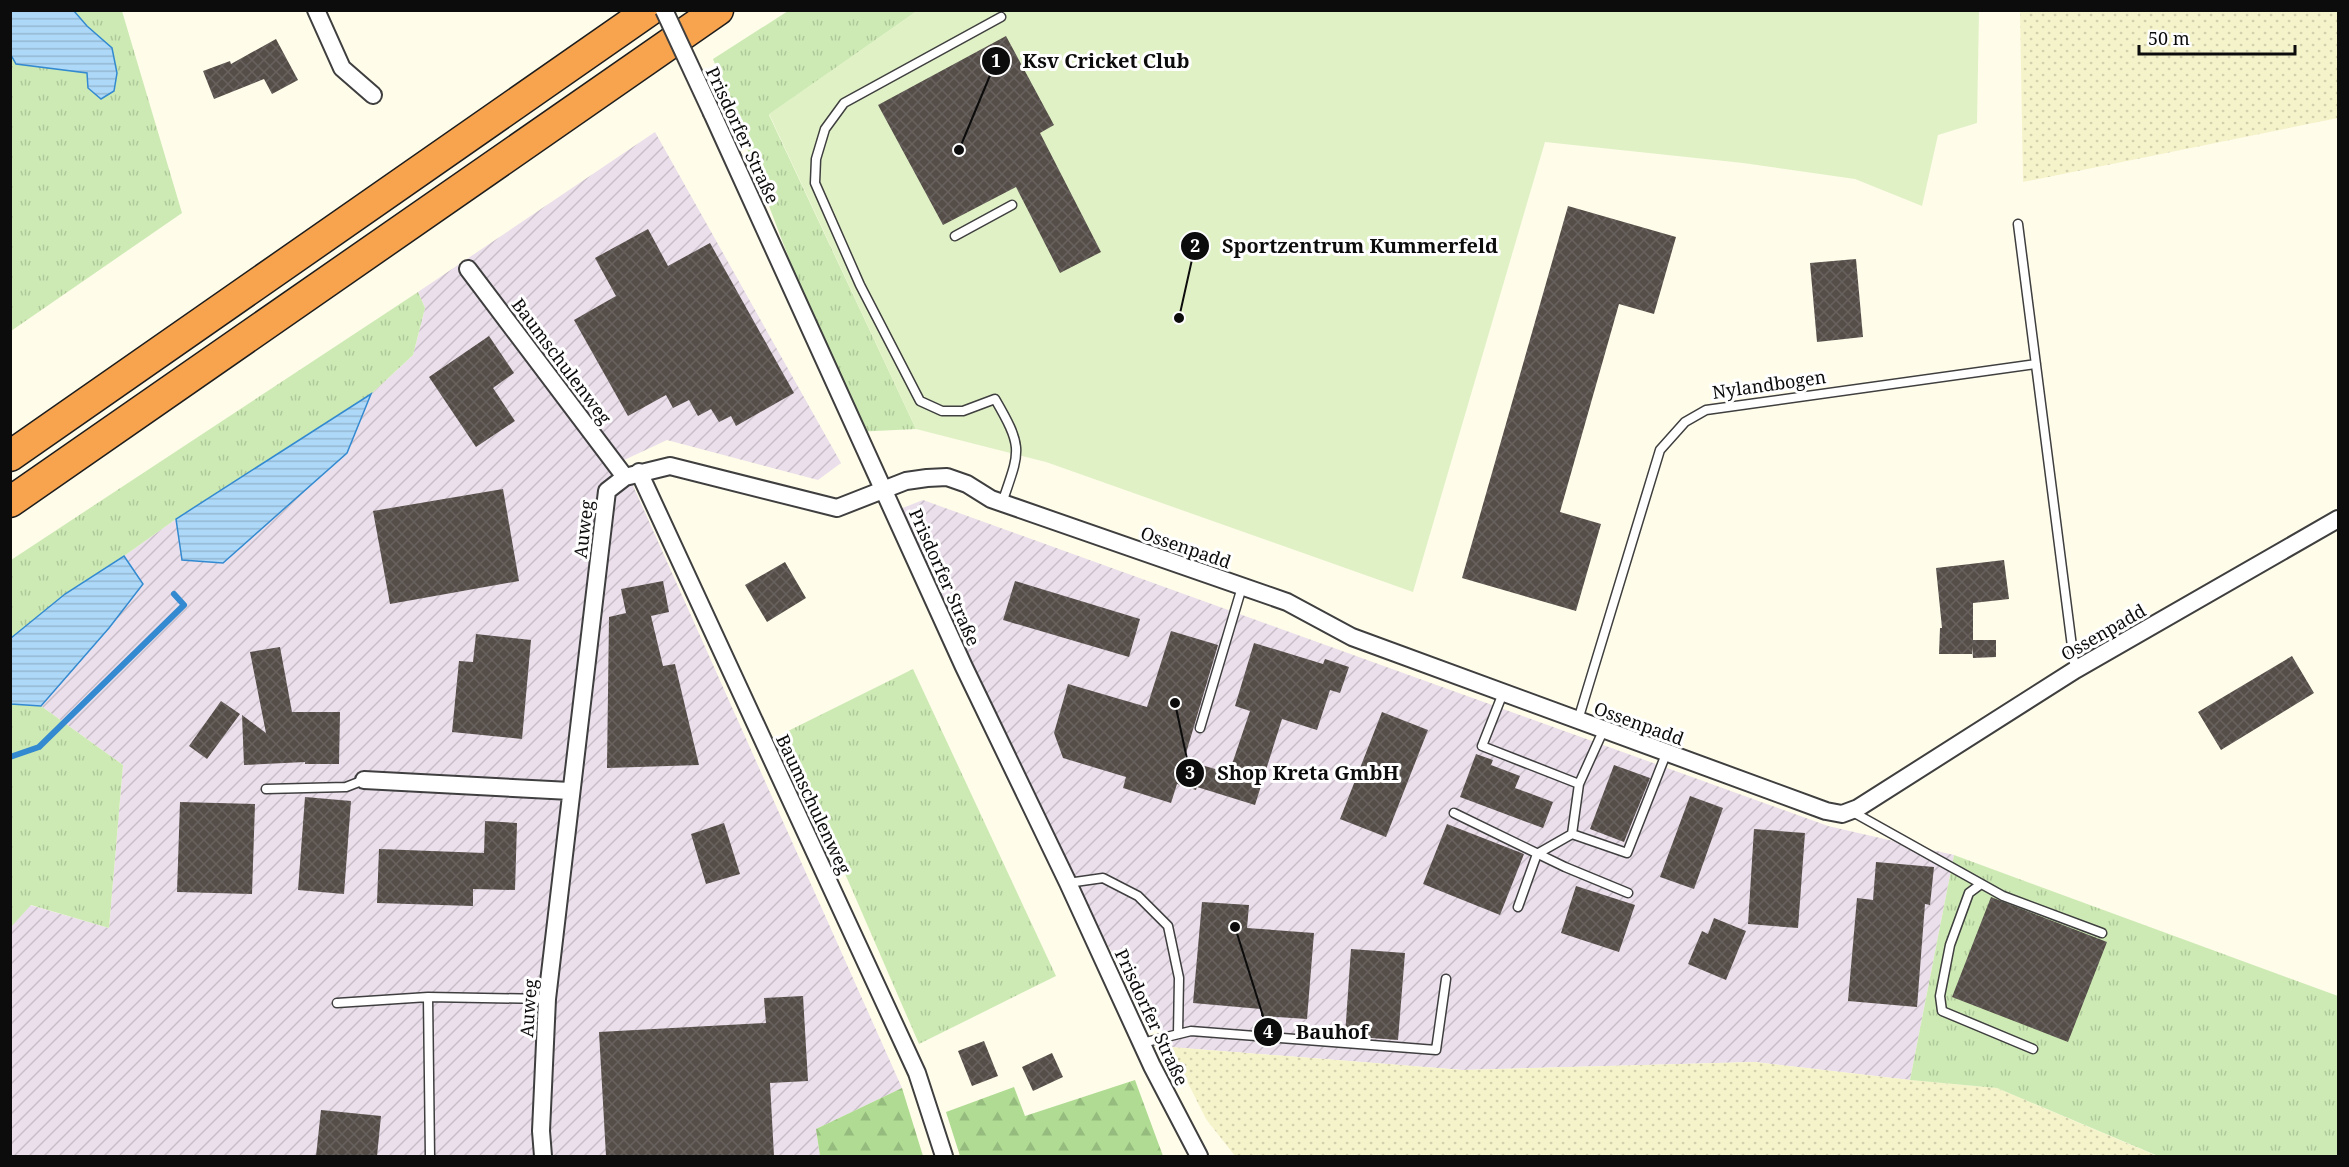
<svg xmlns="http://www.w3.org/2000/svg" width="2349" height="1167" viewBox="0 0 2349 1167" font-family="'Noto Serif',serif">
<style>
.industrial{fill:url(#industrial-furrows)}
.farmland{fill:url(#farmland-dots)}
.grass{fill:url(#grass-tufts)}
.forest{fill:url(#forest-firs)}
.pitch{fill:#e0f1c6}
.water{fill:url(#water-rules);stroke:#338ad0;stroke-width:1.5}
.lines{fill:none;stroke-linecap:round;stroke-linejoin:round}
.stream{stroke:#338ad0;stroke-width:6}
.building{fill:url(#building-cross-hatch)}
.service-casing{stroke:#3f3f3f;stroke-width:11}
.minor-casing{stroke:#3f3f3f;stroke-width:20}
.motorway-casing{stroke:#1d1d1d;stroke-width:33}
.service{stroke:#fff;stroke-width:8}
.minor{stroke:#fff;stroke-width:16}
.motorway{stroke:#f8a44f;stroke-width:30}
.minor-bridge-casing{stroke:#3f3f3f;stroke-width:20;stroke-linecap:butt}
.minor-bridge{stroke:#fff;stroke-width:16}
.labels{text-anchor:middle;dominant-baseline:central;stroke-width:6;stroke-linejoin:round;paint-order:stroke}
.street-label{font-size:18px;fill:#0c0c0c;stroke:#fff}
.leader{fill:none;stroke:#0c0c0c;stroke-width:2}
.callout-dot{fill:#0c0c0c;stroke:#fff;stroke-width:2}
.mark-label{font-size:18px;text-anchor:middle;font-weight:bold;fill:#fff}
.callout-label{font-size:20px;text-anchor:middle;font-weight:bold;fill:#0c0c0c;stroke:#fff;stroke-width:6;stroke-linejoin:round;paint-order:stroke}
</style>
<defs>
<pattern id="industrial-furrows" width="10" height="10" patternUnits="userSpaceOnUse" patternTransform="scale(1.5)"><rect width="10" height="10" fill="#eadfeb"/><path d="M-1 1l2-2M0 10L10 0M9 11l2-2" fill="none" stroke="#c8bec8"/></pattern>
<pattern id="farmland-dots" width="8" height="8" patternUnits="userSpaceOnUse" patternTransform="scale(1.5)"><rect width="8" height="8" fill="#f5f3ca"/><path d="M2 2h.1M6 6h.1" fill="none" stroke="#d1cfac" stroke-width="1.8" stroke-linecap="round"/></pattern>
<pattern id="grass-tufts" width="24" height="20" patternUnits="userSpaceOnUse" patternTransform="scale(1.5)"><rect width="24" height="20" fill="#cdeab4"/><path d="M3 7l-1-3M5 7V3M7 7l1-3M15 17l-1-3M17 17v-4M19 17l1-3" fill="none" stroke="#afc89a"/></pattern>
<pattern id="forest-firs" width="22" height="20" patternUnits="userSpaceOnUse" patternTransform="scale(1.5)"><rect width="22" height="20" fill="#b0db93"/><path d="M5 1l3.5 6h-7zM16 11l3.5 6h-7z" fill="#96bb7e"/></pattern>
<pattern id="water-rules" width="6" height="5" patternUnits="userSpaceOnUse" patternTransform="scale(1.5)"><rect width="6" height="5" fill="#aed8f7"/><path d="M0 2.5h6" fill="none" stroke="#94b8d3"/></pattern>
<pattern id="building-cross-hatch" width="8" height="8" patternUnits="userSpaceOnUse" patternTransform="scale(1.5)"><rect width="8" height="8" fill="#554d48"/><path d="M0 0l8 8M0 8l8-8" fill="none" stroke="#68625e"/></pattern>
</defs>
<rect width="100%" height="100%" fill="#fffcea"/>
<path class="industrial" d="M655,132L841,463L818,480L667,440L622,461L902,1088L816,1129L820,1156H11V927L30,905L109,928L123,765L41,706L109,628L142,584L124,556L176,519L183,559L346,453L371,394L413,355L425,308L418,292Z
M923,500L1828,826L1954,855L1910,1080L1755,1062L1463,1070L1170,1047L1069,882L890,513Z"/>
<path class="farmland" d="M2020,11H2338V118L2023,182Z
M1170,1047L1463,1070L1755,1062L1910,1080L1997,1088L2157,1156H1235L1206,1119Z"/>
<path class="grass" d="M11,11H122L182,213L11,331Z
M788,11H917L769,115L916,429L855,432L713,59Z
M418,292L425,308L413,355L371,394L176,519L124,556L65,594L11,638V560Z
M913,669L1056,976L919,1044L784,733Z
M11,704L41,706L123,765L109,928L31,905L11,927Z
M1954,855L2338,996V1156H2158L1997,1088L1910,1080Z"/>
<path class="forest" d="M1135,1080L1163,1156H960L946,1112L1014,1087L1025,1116Z
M902,1088L923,1156H820L816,1129Z"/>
<path class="pitch" d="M917,11H1979L1977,123L1938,135L1922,206L1855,179L1743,163L1545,142L1413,592L1046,462L916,429L769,114Z"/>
<path class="water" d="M11,10L74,11L87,26L112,48L117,73L114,91L101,99L88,88L87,73L16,64L11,55Z
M371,394L347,453L223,563L182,560L176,519Z
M124,556L143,584L109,628L41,706L11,704V638L65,594Z"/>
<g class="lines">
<path class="stream" d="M10,757L39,747L184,605L174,594"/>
</g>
<path class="building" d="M1006,36L1054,125L1040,133L1101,252L1060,273L1016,187L943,225L878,105Z
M276,39L298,80L272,94L264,79L214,99L203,71L230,61L231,64Z
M1568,206L1676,237L1654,314L1619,304L1560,512L1601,524L1576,611L1462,578Z
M648,229L668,266L710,243L794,393L736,426L731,416L719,422L711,409L698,416L689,400L673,408L666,395L628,416L574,320L616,296L595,258Z
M1856,259L1863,337L1817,342L1810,263Z
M489,336L514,373L493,388L515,421L476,447L429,377Z
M503,489L519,581L390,604L373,511Z
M2004,560L2009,599L1973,603V640H1996V657L1973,658L1972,646V654H1939L1940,628H1942L1936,568Z
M785,562L806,598L767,622L745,585Z
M663,581L669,612L651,616L663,666L675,664L699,765L607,768L609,617L626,613L621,589Z
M1015,581L1140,619L1129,657L1003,620Z
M1171,631L1218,645L1184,760L1229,773L1250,711L1235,706L1254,643L1323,664L1325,659L1349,667L1340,693L1330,690L1317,730L1282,719L1255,805L1197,787L1196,790L1177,784L1171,803L1123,788L1126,777L1063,758L1054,733L1068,684L1147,707Z
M476,634L531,640L522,739L452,732L459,661L473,662Z
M280,647L292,712H340L339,764H305V762L244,765L242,715L266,733L250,652Z
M2292,656L2314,693L2221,750L2198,712Z
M221,701L240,714L207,759L189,746Z
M1382,712L1428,730L1386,837L1340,819Z
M1476,754L1493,760L1491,765L1520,776L1515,788L1553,802L1543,828L1460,797Z
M1614,765L1650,778L1624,842L1590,829Z
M1690,796L1723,808L1694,889L1660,877Z
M305,797L351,801L344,894L298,890Z
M180,802L255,804L252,894L177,892Z
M485,821L517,823L515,890L473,889V906L377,903L379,849L484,853Z
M724,823L740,874L706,884L691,834Z
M1447,824L1524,854L1500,915L1423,884Z
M1754,829L1805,833L1798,928L1748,924Z
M1876,862L1934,867L1930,905L1925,904L1917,1007L1848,1001L1857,898L1873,900Z
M1576,886L1635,905L1619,952L1561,933Z
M1991,897L2107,942L2068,1042L1952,997Z
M1202,902L1249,905L1247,928L1314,933L1307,1019L1261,1016V1009L1193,1003Z
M1714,918L1746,931L1726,980L1688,964L1702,931L1708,934Z
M1351,949L1405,953L1398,1040L1345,1036Z
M803,996L808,1081L770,1083L774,1156H606L599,1032L766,1023L764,998Z
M984,1041L998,1076L972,1086L958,1051Z
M1052,1053L1063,1077L1033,1091L1022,1067Z
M321,1110L381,1116L377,1156H316Z"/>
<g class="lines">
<defs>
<path id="service" d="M1001,17L844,103L825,129L816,159L815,183L860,285L920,401L942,411H963L995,399C1024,449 1020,450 1002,503
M2018,224L2075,670
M955,236L1012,205
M1503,693L1482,746L1579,784
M1578,720L1660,450L1685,422L1706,410L2036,364
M1200,728L1242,587
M1603,731L1579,784L1572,834L1627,853L1666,754
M266,789L346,787L364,780
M1851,811L2003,896L2102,933
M1454,813L1565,867L1628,893
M1068,883L1103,878L1138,896L1168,926L1179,978L1178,1034
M1981,884L1969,893L1950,945L1940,996L1942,1011L2033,1049
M1518,907L1537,854L1572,834
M428,997L430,1156
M337,1003L428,997L547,999
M1142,1043L1191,1031L1436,1050L1446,979"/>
<path id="minor" d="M316,10L342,68L373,95
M712,113L964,667L1068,883L1152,1066L1199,1156
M468,269L625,477
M639,472L917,1073L944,1156
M364,780L570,791
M543,1156L541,1131L547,999L607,491L625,477L670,466L837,508L906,481L927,478L947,477L967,484L991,499L1287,602L1352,637L1826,811L1842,814L1858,808L2075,670L2338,519"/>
<path id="motorway" d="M10,456L650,10
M10,502L718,10"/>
</defs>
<use href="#service" class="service-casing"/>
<use href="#minor" class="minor-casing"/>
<use href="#motorway" class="motorway-casing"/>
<use href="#service" class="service"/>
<use href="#minor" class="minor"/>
<use href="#motorway" class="motorway"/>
<defs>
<path id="minor-bridge" d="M664,10L712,113"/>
</defs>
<use href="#minor-bridge" class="minor-bridge-casing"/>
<use href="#minor-bridge" class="minor-bridge"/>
</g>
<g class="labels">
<g class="street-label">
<text transform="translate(743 135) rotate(65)">Prisdorfer Straße</text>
<text transform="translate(562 361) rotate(53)">Baumschulenweg</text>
<text transform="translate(1769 384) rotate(-8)">Nylandbogen</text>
<text transform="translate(583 529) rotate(-83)">Auweg</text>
<text transform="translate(1186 547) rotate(19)">Ossenpadd</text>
<text transform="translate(945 577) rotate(66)">Prisdorfer Straße</text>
<text transform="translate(2103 632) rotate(-30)">Ossenpadd</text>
<text transform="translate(1639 723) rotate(20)">Ossenpadd</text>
<text transform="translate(814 804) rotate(65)">Baumschulenweg</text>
<text transform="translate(528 1008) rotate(-86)">Auweg</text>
<text transform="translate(1152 1017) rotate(65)">Prisdorfer Straße</text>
</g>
</g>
<path class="leader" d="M959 150L996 61M1179 318L1195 246M1175 703L1190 773M1235 927L1268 1032"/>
<g class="callout-dot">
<circle cx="959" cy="150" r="6"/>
<circle cx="1179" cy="318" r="6"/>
<circle cx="1175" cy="703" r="6"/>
<circle cx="1235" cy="927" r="6"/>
<circle cx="996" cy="61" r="15"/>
<circle cx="1195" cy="246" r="15"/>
<circle cx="1190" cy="773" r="15"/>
<circle cx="1268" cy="1032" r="15"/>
</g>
<g class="mark-label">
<text x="996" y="67">1</text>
<text x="1195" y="252">2</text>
<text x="1190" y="779">3</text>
<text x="1268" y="1038">4</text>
</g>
<g class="callout-label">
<text x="1106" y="68">Ksv Cricket Club</text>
<text x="1360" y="253">Sportzentrum Kummerfeld</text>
<text x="1308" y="780">Shop Kreta GmbH</text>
<text x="1332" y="1039">Bauhof</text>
</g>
<rect width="2349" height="1167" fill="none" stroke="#0c0c0c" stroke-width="24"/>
<path d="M2139 45v9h156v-9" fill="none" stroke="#0c0c0c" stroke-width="3"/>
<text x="2148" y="45" font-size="18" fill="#0c0c0c" stroke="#ffffff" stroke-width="4.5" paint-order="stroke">50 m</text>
</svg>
